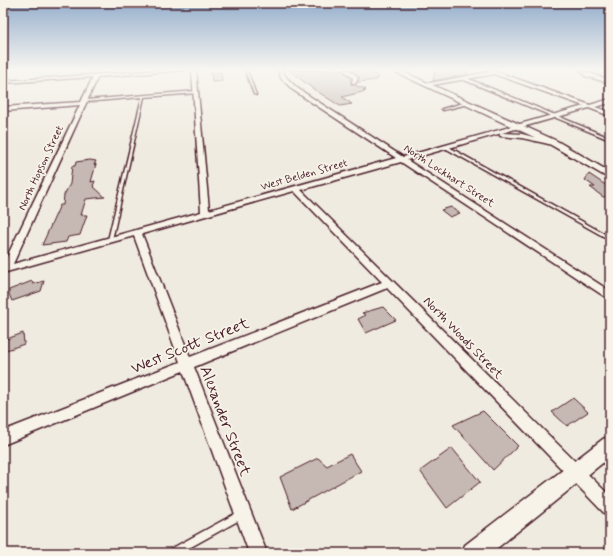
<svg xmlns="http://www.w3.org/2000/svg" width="613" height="556" viewBox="0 0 613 556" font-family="Mynerve,sans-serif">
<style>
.building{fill:#c6b8b3;stroke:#4a1f2b}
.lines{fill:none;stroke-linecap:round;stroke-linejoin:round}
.service-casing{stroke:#4a1f2b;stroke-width:3}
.minor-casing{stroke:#4a1f2b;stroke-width:3}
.tertiary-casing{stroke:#4a1f2b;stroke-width:3}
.service{fill:#f7f3e8;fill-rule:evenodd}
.minor{fill:#f7f3e8;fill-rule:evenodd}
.tertiary{fill:#f7f3e8;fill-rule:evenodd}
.labels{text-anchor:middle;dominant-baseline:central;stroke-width:3.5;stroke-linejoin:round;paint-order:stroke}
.far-street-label{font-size:11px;fill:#4a1f2b;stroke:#f7f3e8}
.street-label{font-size:13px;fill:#4a1f2b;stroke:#f7f3e8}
.near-street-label{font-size:16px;fill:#4a1f2b;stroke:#f7f3e8}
</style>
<rect width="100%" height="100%" fill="#f0ebe0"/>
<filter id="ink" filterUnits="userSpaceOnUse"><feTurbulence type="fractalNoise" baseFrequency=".025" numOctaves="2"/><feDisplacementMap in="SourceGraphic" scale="8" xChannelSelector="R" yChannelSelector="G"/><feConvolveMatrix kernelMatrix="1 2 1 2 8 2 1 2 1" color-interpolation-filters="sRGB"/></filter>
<g filter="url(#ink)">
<path class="building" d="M289,70H342L351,79V84L366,89L363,90L366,91L342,97L352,104L340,106L312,88Z
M352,70H368L379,78L375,79L377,80L358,82L359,77Z
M435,70H468V74L433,81Z
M221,72L222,81L212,82L211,73Z
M90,160L96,161L94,165L96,164L91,182L95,181L93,186L105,197L86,199L81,215H87L80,235L68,237L66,242L42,245L60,205H63L64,195L70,184L72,166H75L76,162Z
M589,174L610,188V196L603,197L590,187H595L585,180Z
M451,207L460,213L450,217L441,210Z
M32,281L33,284L44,281L41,291L12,301L9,294V290Z
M383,307L396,320L366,333L358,319L366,315L362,313Z
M23,333L24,344L4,351V340Z
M573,398L588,412L567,426L552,412Z
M483,411L518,446L493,470L453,425Z
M452,448L480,482L447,508L420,471Z
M350,454L361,471L292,509L280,477L318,458L327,466Z"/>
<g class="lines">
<defs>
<path id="service" d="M245,70H247L256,95L254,94Z
M462,77H464L610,138V140L462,79Z
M197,91L198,93L144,97L112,240V241H108V240L142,97L85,102L84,101L85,100Z
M467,102L468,103V104L443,110L442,109Z
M445,146H447L610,237V240L445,148Z
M242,510L245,511L246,514L245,517L180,553H168L169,550Z"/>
<path id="minor" d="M162,70H186L98,77L13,264L201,212L192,70H196L209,210L396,158L293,90L281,78L278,70H282L285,76L297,88L403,157L584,106L494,74L427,86L425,84L489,72L486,70H492L590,105L610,99V103L595,107L610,112V116L589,108L407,160L610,291V300L401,162L301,190L610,496V515L604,513L387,288L194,367L267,553H249L183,371L3,445V431L180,362L134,236L3,273V265L80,105L3,111V107L81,102L93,77L3,83V81ZM294,191L382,282L190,357L142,234Z
M344,70H349L358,77L356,83H352L353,78Z
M580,70L610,80V83L585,76Z
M502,133L522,134L552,142L549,144L522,138L500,136V134Z"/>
<path id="tertiary" d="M391,70H399L557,141L610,172V179L551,145Z
M610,436V457L491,553H462L465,545L603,439Z"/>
</defs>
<use href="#service" class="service-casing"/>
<use href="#minor" class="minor-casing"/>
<use href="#tertiary" class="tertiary-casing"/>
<use href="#service" class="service"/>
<use href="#minor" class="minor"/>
<use href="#tertiary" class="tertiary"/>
</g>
</g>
<linearGradient id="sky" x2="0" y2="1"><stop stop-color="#94aecc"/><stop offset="0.47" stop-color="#f8f6f1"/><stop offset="1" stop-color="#f8f6f1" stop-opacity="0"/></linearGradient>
<rect width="613" height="148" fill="url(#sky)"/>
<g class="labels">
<g class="far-street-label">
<text transform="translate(41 168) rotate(-65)">North Hopson Street</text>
<text transform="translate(304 175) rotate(-16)">West Belden Street</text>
<text transform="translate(449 176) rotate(33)">North Lockhart Street</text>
</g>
<g class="street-label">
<text transform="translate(463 338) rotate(46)">North Woods Street</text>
</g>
<g class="near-street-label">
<text transform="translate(190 346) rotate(-22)">West Scott Street</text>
<text transform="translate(225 421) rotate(69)">Alexander Street</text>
</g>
</g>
<rect width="613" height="556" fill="none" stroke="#f7f3e8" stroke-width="16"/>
<rect x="8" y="8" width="597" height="540" fill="none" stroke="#4a1f2b" stroke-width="1.5" filter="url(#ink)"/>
</svg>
